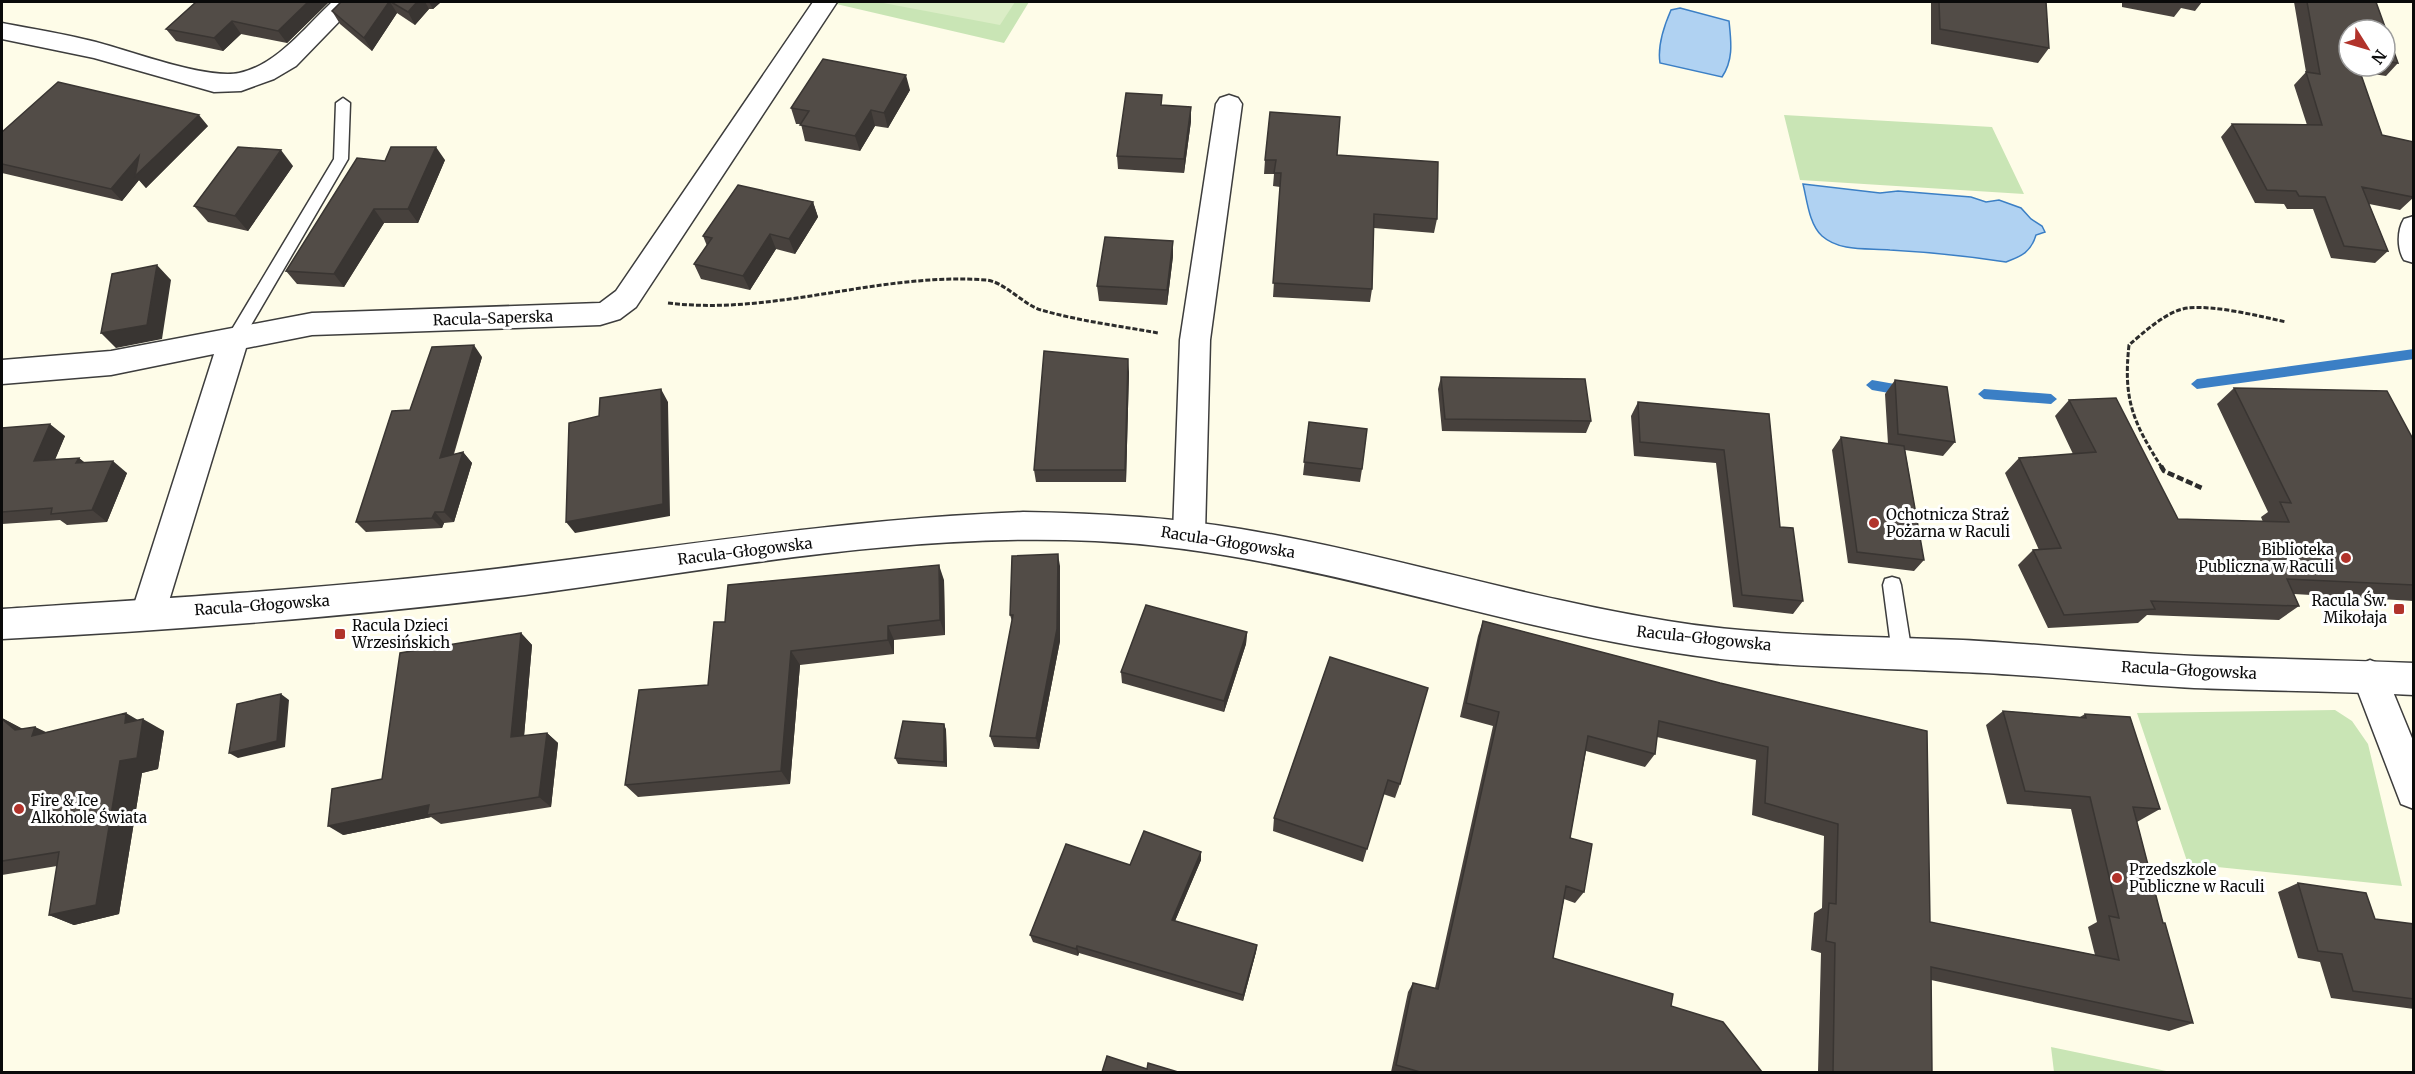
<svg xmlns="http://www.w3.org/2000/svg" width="2415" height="1074" viewBox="0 0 2415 1074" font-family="Merriweather,serif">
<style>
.green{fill:#c9e5b5}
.pitch{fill:#dbedc6}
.water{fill:#b0d2f2;stroke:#3b7fc5;stroke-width:1.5}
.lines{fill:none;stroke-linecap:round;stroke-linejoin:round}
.stream{fill:#3b7fc5;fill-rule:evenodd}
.service-casing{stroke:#3d3d3d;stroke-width:3}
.minor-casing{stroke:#3d3d3d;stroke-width:3}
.tertiary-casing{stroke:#3d3d3d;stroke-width:3}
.path-far1{stroke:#2c2c2c;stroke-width:3;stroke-dasharray:5 2;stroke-linecap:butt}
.path{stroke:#2c2c2c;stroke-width:4.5;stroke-dasharray:7 3;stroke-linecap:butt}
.service{fill:#fff;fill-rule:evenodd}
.minor{fill:#fff;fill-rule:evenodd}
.tertiary{fill:#fff;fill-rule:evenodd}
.wall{fill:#47413d;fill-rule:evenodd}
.shaded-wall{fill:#393532}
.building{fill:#524c47;stroke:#393532;stroke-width:1.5}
.poi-dot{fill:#b1332b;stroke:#fff;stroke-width:2}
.labels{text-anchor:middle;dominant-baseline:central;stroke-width:6;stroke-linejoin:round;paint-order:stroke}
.street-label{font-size:15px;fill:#0a0a0a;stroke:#fff}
.poi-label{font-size:15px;fill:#0a0a0a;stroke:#fff;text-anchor:start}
</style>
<rect width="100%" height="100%" fill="#fefce8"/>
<path class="green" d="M834,2H1029L1004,43L832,3Z
M1784,115L1992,127L2024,194L1800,180Z
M2335,710L2352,721L2368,744L2402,886L2188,864L2137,713Z
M2051,1047L2171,1072H2054Z"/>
<path class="pitch" d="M878,2H1015L1000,25Z"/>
<path class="water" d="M1680,8L1729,21C1731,41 1734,59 1722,77L1660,63C1657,45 1664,26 1671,10Z
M1803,184L1880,193L1898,191L1971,197L1986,202L1999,200L2021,208L2031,219L2042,226L2045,232L2036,235C2031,252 2022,256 2006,262C1967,256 1928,252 1890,250C1868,248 1840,252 1822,236C1809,224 1807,200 1803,184Z"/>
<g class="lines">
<path class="stream" d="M2414,349V359L2197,389L2191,384L2197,379Z
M1872,380L1906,386L1912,391L1906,396L1872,390L1866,385Z
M1984,389L2051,394L2057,399L2051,404L1984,399L1978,394Z"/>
<defs>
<path id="service" d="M343,98L350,103L348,159L240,344L234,346L228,344L226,340L228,336L334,159L336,103Z
M1892,577L1899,579L1901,585L1912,654L1909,660L1902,663L1895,660L1892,654L1883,585L1885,579Z"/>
<path id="minor" d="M332,2H358L296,66L274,79L241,91L214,92L94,58L2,39V23C33,29 65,34 96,42C131,51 207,80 239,73C277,65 305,27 332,2Z
M813,2H837L636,307L620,319L600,325L312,335L246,348L165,614L160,625L148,629L136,625L131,614L214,354L111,375L2,384V360L111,351L312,313L600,303L616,291Z
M1229,95L1238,98L1242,104L1210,340L1205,534L1201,544L1189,548L1177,544L1173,534L1180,340L1216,104L1220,98Z
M2414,216V263L2404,260C2397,249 2397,230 2404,219Z
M2370,660L2382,665L2414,743V809L2401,804L2352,676L2358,665Z"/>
<path id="tertiary" d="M1023,512C1097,513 1169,517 1241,529C1385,553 1524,598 1668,621C1765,637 1865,636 1963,640C2041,644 2118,653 2195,656C2268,659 2341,660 2414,663V695C2340,691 2267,691 2194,688C2117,684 2040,675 1962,672C1865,667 1766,668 1670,652C1477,622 1292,550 1095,541C904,532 714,570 525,595C351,617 176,630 2,639V609C155,599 308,590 460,573C649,552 832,519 1023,512Z"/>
</defs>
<use href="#service" class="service-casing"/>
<use href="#minor" class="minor-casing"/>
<use href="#tertiary" class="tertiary-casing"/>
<path class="path-far1" d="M668,303C775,316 879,272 986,280C1003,281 1024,305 1041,310C1079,321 1120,326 1158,333
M2162,468C2133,422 2123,400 2129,345C2144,332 2168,310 2188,308C2215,305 2259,316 2286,322"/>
<path class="path" d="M2161,466L2164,471L2204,489"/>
<use href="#service" class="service"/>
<use href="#minor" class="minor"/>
<use href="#tertiary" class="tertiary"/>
</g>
<path class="wall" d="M196,2H329L287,43L241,34L223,51L176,41L166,29Z
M341,2H441L433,9H429L415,25L397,13L372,51L340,24L332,11Z
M1931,2H2046L2049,48L2038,63L1931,44Z
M2122,2H2202L2195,11L2181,8L2174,17L2122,7Z
M2294,2H2376L2398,63L2386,76L2360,72L2382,135L2414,197L2400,210L2369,204L2388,251L2375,263L2331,258L2313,209H2287L2284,204L2255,203L2221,137L2232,124L2307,125L2294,85L2306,72ZM2349,30H2385V66H2349Z
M910,90L888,128L875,126L860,151L805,141L801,124H796L791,108Z
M1163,106L1191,107V121L1184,173L1118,169L1117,156Z
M208,126L146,188L139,180L122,201L2,173V132Z
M1337,155L1437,219L1434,233L1374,228L1372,289L1370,302L1273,297L1280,187L1273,186L1274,174H1264L1265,160Z
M445,160L418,223H384L344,287L297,284L286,271L385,161Z
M293,166L248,231L208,222L194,206Z
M813,202L818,217L795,254L776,249L750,290L701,279L694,264L707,246L703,236Z
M1173,256L1167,305L1099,301L1097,286Z
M482,357L454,454L463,452L472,463L454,522L444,523L442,528L366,532L356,522L410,410Z
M1129,372L1126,482H1036L1034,470Z
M1441,377L1591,421L1586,433L1442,431L1438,389Z
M1895,380L1955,442L1943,456L1905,450L1924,560L1914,571L1848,563L1832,450L1841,437L1888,444L1885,394Z
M2234,388L2414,441V601L2294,594L2299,606L2279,620L2147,615L2138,623L2048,628L2018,565L2033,550H2039L2005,473L2019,458L2073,454L2055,416L2069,400L2178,519L2263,522L2261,517L2268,512L2217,404Z
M1638,402L1769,414L1780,527L1803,601L1793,614L1733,607L1716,463L1634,456L1631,416Z
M1309,422L1362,469L1360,482L1303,475Z
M2,428L65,436L55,459L79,458L84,462L127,473L107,522L67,525L60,520L2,524Z
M1060,566V641L1039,749L994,747L990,736L1012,621L1010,615Z
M944,580L945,635L894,640V654L800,665L790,784L638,797L625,785L708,685L725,622Z
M1483,621L1720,683L1930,922L2095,955L2088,927L2097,922L2071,809L2007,804L1986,725L2003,711L2080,717L2085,714L2160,809L2137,822L2163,923L2193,1023L2169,1031L1931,980L1932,1072H1818L1821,953L1811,950L1814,913L1822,908L1824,836L1752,815L1756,760L1657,737L1655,754L1645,767L1586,751L1570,838L1584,892L1575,903L1564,899L1553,958L1671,1006L1762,1072H1391L1408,992L1413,983L1435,988L1493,726L1460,717L1478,636Z
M1247,632L1246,644L1224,712L1122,683L1121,672Z
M521,633L532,645L524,736L547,733L558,743L551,807L441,824L431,817L343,835L382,779Z
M1330,657L1400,784L1395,798L1383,794L1363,862L1273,831L1274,818Z
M2,718L22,729L35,727L46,732L138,720L164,731L158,769L142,773L119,914L74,925L49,915L57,866L2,875Z
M944,724L946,730L947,767L898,764L895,758Z
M1201,852V860L1175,921L1257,945L1256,952L1243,1001L1079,953L1078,956L1033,942L1030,935L1130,865Z
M2298,883L2375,919L2414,924V1009L2331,998L2320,962L2298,958L2278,892Z"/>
<path class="shaded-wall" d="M308,2H329L287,43L278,31Z
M389,2H390L397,13L372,51L364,38Z
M417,2H425L429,9L415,25L408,12Z
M429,2H441L433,9Z
M232,21L241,34L223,51L214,38Z
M906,75L910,90L888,128L884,113Z
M1191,107V121L1184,173V159Z
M871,110L875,126L860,151L855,136Z
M199,115L208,126L146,188L139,180L122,201L111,189L139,156Z
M436,147L445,160L418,223L408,209Z
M281,150L293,166L248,231L235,216Z
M813,202L818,217L795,254L789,239Z
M374,209L384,223L344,287L334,274Z
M770,234L776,249L750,290L743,276Z
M1173,241V256L1167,305V290Z
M157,265L171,280L162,339L116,348L101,333Z
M474,345L482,357L449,468L440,458Z
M1128,359L1129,372L1126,482L1125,470Z
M661,389L668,402L670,516L575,533L566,522Z
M50,424L65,436L50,472L34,461Z
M463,452L472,463L454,522L444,512Z
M79,458L93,470L76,463Z
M113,461L127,473L107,522L92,510Z
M435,512L444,523L442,528L432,518Z
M1058,554L1060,566V641L1039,749L1036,738Z
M939,565L944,580L945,635L940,620Z
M888,626L894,640V654L888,640Z
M1247,632L1246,644L1224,712V701Z
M521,633L532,645L523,748L511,737Z
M791,651L800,665L790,784L781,771Z
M281,694L289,700L285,747L238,758L229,753Z
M126,713L143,723V719L164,731L158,769L142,773L119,914L74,925L49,915L125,723Z
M2,718L23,729L15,730Z
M944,724L946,730L947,767L944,762Z
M35,727L58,739L32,736Z
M547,733L558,743L551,807L539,797Z
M429,805L427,815L431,817L343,835L328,826Z
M1201,852V860L1172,928V920Z
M1257,945L1256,952L1243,1001V995Z
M1077,946L1079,953L1078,956L1076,949Z"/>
<path class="building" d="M196,2H308L278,31L232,21L214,38L166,29Z
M341,2H389L364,38L332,11Z
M391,2H417L408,12Z
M1939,2H2046L2049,48L1940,29Z
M2307,2H2376L2398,63L2385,61V30H2349V66H2358L2382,135L2414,142L2413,197L2362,187L2388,251L2344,246L2325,197L2299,196L2296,191L2267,190L2232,124L2322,125L2306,72L2320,74Z
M823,59L906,75L884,113L871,110L855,136L800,125L809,111L791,108Z
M58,82L199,115L135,176L139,156L111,189L2,164V132Z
M1126,93L1162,95L1161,105L1191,107L1184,159L1117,156Z
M1270,112L1340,117L1337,155L1438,162L1437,219L1374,214L1372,289L1273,283L1281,173H1274L1276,160H1265Z
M238,147L281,150L235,216L194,206Z
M391,147H436L408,209H374L334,274L286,271L357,158L385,161Z
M738,185L813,202L789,239L770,234L743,276L694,264L712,238L703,236Z
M1105,237L1173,241L1167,290L1097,286Z
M157,265L147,325L101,333L112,274Z
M474,345L440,458L463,452L444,512H435L432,518L356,522L392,411L410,410L432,347Z
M1044,351L1128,359L1125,470H1034Z
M1441,377L1585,379L1591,421L1445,419Z
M1895,380L1947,387L1955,442L1898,434Z
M2234,388L2387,391L2414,441V585L2287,579L2299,606L2151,601L2155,609L2064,615L2033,550L2061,548L2019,458L2096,452L2069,400L2116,398L2178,519L2289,522L2280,502L2291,503Z
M661,389L663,504L566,522L569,423L599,416L600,398Z
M1638,402L1769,414L1780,527L1793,528L1803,601L1742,595L1724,450L1640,442Z
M1309,422L1367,429L1362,469L1304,462Z
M50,424L34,461L79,458L76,463L113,461L92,510L51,514L52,508L2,512V428Z
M1841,437L1904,446L1924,560L1857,552Z
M1058,554L1057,629L1036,738L990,736L1013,615H1010L1012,556Z
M939,565L940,620L888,626V640L791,651L781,771L625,785L639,690L708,685L714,622H725L728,585Z
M1146,605L1247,632L1224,701L1121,672Z
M1483,621L1720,683L1927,731L1930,922L2119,960L2109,916L2119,918L2090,797L2025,791L2003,711L2086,718L2085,714L2130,717L2160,809L2133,807L2163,923H2165L2193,1023L1931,967L1932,1072H1833L1835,943L1826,941L1829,903L1836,904L1838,824L1765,803L1768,747L1659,721L1655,754L1588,736L1570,838L1592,844L1584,892L1566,886L1553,958L1673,994L1671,1006L1723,1022L1762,1072H1420L1396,1065L1413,983L1438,989L1499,712L1466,703Z
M521,633L511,737L547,733L539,797L427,815L429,805L328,826L332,789L382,779L400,653Z
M1330,657L1428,688L1400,784L1388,780L1367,849L1274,818Z
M281,694L277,741L229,753L237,704Z
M126,713L125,723L143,719L137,758L120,761L96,905L49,915L59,852L2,861V719L15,730L35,727L32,736Z
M903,721L944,724V762L895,758Z
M1144,831L1201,852L1172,920L1257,945L1243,995L1077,946L1076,949L1030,935L1066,844L1130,865Z
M2298,883L2366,893L2375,919L2414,924V999L2353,991L2342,954L2318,951Z
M1107,1056L1147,1069L1148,1063L1178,1072H1102Z"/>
<g class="poi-dot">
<circle cx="1874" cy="523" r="6"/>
<circle cx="2346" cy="558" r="6"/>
<rect x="2393" y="603" width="12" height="12" rx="3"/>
<rect x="334" y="628" width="12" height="12" rx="3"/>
<circle cx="19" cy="809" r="6"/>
<circle cx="2117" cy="878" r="6"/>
</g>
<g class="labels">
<g class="street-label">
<text transform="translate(493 318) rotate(-2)">Racula-Saperska</text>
<text transform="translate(1228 542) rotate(9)">Racula-Głogowska</text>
<text transform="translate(745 551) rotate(-7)">Racula-Głogowska</text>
<text transform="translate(262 605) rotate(-4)">Racula-Głogowska</text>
<text transform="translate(1704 638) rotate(6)">Racula-Głogowska</text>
<text transform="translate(2189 670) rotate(3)">Racula-Głogowska</text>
</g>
<g class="poi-label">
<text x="1886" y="514">Ochotnicza Straż<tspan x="1886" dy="17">Pożarna w Raculi</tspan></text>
<text x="2334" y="549" text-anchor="end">Biblioteka<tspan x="2334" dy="17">Publiczna w Raculi</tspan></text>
<text x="2387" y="600" text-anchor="end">Racula Św.<tspan x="2387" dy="17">Mikołaja</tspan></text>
<text x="352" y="625">Racula Dzieci<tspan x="352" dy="17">Wrzesińskich</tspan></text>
<text x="31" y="800">Fire &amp; Ice<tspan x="31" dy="17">Alkohole Świata</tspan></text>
<text x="2129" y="869">Przedszkole<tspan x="2129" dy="17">Publiczne w Raculi</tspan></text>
</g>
</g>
<rect width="2415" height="1074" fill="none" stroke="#0a0a0a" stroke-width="6"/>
<g transform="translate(2367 48) rotate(127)"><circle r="28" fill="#ffffff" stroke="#9d9d9d" stroke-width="1.5"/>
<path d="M0-4.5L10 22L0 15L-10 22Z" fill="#b1332b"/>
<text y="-9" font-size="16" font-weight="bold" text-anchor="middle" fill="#0a0a0a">N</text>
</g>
</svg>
